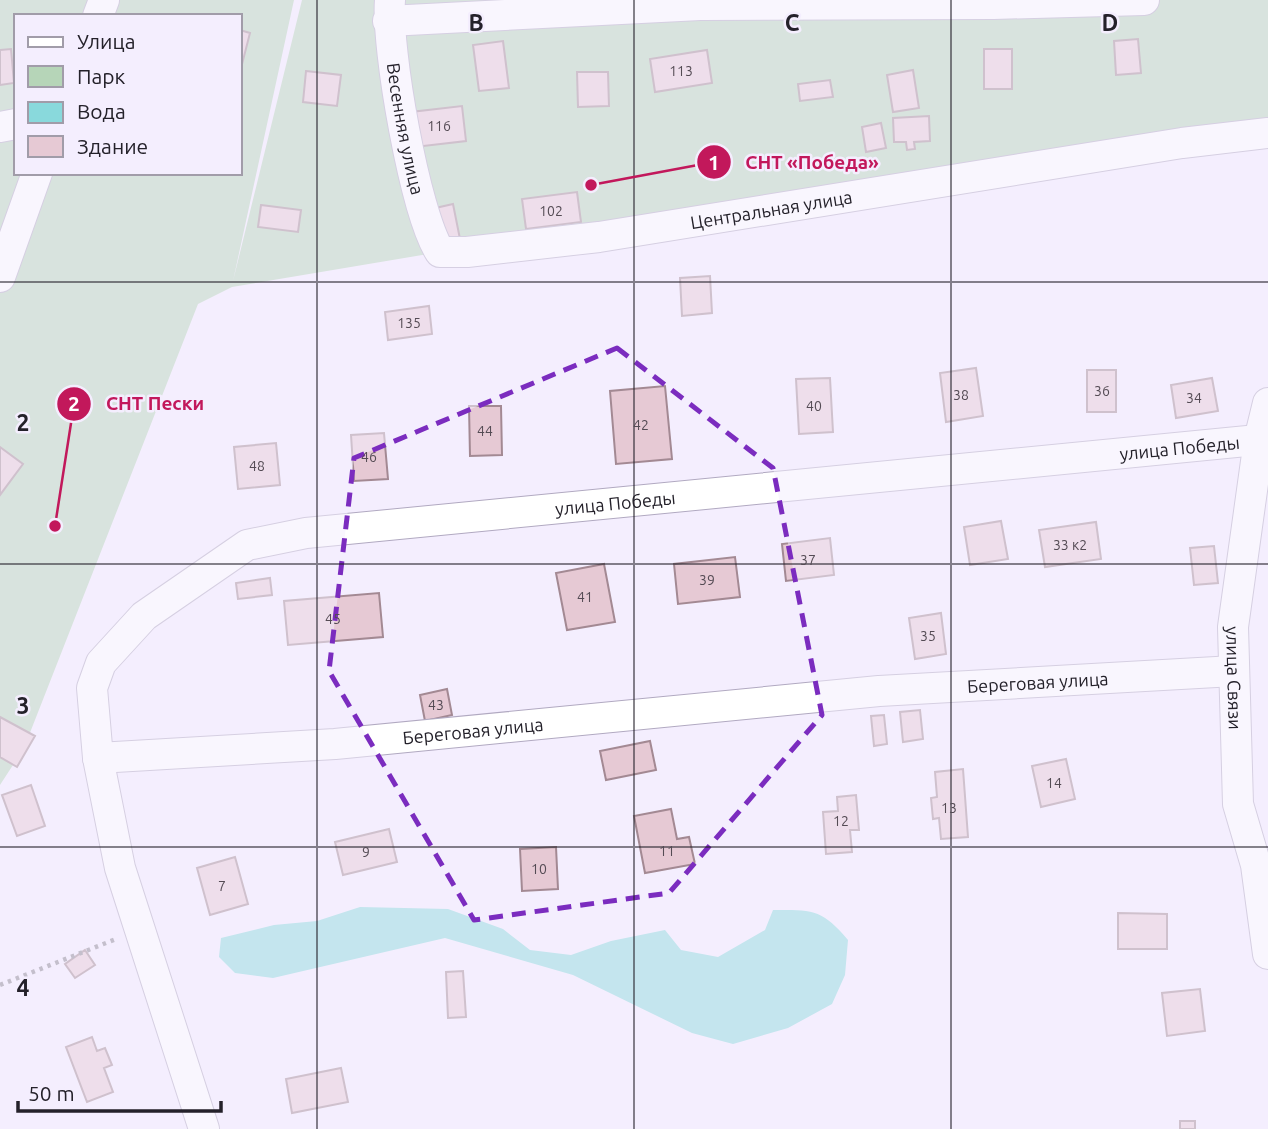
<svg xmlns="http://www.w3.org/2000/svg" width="1268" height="1129" viewBox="0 0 1268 1129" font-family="Ubuntu,sans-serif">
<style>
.green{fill:#b6d5b8;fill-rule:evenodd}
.water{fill:#89d9dc}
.building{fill:#e6c9d4;stroke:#a38993;stroke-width:2}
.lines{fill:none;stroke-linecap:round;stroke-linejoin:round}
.minor-casing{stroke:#b1a9c1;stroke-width:32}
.path{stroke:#898591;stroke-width:4.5;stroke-dasharray:3.5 5;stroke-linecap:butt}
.minor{stroke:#fff;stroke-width:30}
.marked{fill:none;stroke:#7b2cbf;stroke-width:5;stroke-dasharray:14 9;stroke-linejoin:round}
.grid{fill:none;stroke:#24212a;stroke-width:2;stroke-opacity:0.55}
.labels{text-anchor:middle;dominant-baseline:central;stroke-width:5;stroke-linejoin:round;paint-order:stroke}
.number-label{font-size:14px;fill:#544b54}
.street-label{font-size:18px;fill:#24212a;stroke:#f4eefe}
.grid-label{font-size:23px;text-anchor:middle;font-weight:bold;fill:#24212a;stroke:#f4eefe;stroke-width:5;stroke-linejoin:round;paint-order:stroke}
.leader{fill:none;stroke:#c2185b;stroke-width:2.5}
.callout-dot{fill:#c2185b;stroke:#f4eefe;stroke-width:2.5}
.mark-label{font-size:21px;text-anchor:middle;font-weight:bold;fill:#fff}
.callout-label{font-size:19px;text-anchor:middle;font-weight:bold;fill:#c2185b;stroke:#f4eefe;stroke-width:5;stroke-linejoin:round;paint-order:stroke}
</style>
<rect width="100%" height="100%" fill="#f4eefe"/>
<path class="green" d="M0,0H294L233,281L302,0H1268V133L440,252L232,287L198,304L24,748L0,785ZM16,16H240V173H16Z"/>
<path class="water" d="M360,907L448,909L503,929L530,950L571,955L611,941L665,930L681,950L718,957L765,930L773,910C813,910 822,909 848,940L845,975L832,1004L788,1028L733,1044L692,1033L573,975L445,938L273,978L235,973L219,957L221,938L274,925L317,921Z"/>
<path class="building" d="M240,30L250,33L240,72Z
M1138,39L1141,73L1116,75L1114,41Z
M503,41L509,88L479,91L473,45Z
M11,49L14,83L0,85V50Z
M984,49H1012V89H984Z
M707,50L712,83L655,92L650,59Z
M913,70L919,108L893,112L887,75Z
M306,71L341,75L337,106L303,102Z
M577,72H608L609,106L578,107Z
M830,80L833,97L800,101L798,84Z
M462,106L466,141L415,147L411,112Z
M929,116L930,141L914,142L915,149L907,150L906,142H894L893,118Z
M881,123L886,148L866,152L862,127Z
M577,192L581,222L526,229L522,199Z
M453,204L461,244L440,248L431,209Z
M261,205L301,210L298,232L258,227Z
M710,276L712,313L682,316L680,278Z
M429,306L432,334L388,340L385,312Z
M976,368L983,416L946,422L940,373Z
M1087,370H1116V412H1087Z
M830,378L833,432L799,434L796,379Z
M1212,378L1218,411L1176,418L1171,385Z
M665,386L672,459L616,464L610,391Z
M469,406H501L502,455L470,456Z
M384,433L388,479L354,481L351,435Z
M276,443L280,485L238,489L234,447Z
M0,447L23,464L0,495Z
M1001,521L1008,559L970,565L964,527Z
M1096,522L1101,559L1045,567L1039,530Z
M830,538L834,575L786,581L782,544Z
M1214,546L1218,583L1194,585L1190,548Z
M735,557L740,597L678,604L674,564Z
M604,564L615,622L567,630L556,573Z
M270,578L272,595L238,599L236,583Z
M379,593L383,637L288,645L284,601Z
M941,613L946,654L915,659L909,618Z
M447,689L452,715L425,721L420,695Z
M920,710L923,739L903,742L900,712Z
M884,715L887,744L874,746L871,716Z
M0,717L35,736L17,767L0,757Z
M650,741L656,770L606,780L600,751Z
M1066,759L1075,799L1041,807L1032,766Z
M963,769L968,837L941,839L939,818L933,819L931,798L937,797L935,772Z
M31,785L45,826L17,836L2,795Z
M856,795L859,830H850L852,852L826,854L823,812L838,811L837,797Z
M671,809L677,839L689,837L695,864L645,873L634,816Z
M389,829L397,862L343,875L335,842Z
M556,847L558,889L522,891L520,849Z
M235,857L248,904L210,915L197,868Z
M1118,913L1167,914V949H1118Z
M85,950L95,965L75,978L65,964Z
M463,971L466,1017L448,1018L446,972Z
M1200,989L1205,1031L1167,1036L1162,993Z
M92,1037L97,1051L105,1048L112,1065L104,1068L113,1092L87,1102L66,1047Z
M341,1068L348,1102L292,1113L286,1079Z
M1180,1121H1195V1129H1180Z"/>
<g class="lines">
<defs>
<g id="minor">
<path id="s1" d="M390,0C386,48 415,213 440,252H467L599,237L1182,143L1268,133"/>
<path d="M98,16L104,0"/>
<path d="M388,21L700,5L993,4L1144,0"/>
<path d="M0,127L16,124"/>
<path d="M0,277L37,173"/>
<path id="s2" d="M1268,403L1259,440L1233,627L1238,804L1256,865L1268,954"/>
<path id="s3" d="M98,758L335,744L879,691L1234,671"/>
<path id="s4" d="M204,1129L120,868L98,758L92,688L101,663L144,616L247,545L306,533L1268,439"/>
</g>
</defs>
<use href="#minor" class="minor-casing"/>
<path class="path" d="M0,985L116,939"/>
<use href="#minor" class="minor"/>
</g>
<path d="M0 0H1268V1129H0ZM617,348L773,468L822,715L669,893L474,920L329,671L354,458Z" fill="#f4eefe" fill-opacity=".55" fill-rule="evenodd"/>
<path class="marked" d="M617,348L773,468L822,715L669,893L474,920L329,671L354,458Z"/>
<path class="grid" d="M317,0V1129M634,0V1129M951,0V1129M0,282H1268M0,564H1268M0,847H1268"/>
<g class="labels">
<g class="number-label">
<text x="681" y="71">113</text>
<text x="439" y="126">116</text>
<text x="551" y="211">102</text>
<text x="409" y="323">135</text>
<text x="1102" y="391">36</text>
<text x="961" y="395">38</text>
<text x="1194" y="398">34</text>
<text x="814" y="406">40</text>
<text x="641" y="425">42</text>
<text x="485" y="431">44</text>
<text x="369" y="457">46</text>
<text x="257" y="466">48</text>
<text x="1070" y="545">33 к2</text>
<text x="808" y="560">37</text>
<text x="707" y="580">39</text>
<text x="585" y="597">41</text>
<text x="333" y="619">45</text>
<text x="928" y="636">35</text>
<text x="436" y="705">43</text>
<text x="1054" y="783">14</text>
<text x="949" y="808">13</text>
<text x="841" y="821">12</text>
<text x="667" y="851">11</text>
<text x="366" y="852">9</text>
<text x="539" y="869">10</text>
<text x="222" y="886">7</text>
</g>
<g class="street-label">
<text stroke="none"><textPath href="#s1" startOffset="130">Весенняя улица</textPath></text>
<text stroke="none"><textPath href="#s1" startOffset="593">Центральная улица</textPath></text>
<text stroke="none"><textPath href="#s4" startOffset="1610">улица Победы</textPath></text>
<text stroke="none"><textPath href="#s4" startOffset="1043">улица Победы</textPath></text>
<text stroke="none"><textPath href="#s2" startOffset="278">улица Связи</textPath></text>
<text stroke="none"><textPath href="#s3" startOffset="943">Береговая улица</textPath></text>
<text stroke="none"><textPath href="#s3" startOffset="376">Береговая улица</textPath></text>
</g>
</g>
<g class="grid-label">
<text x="476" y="31">B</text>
<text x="792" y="31">C</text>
<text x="1110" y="31">D</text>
<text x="23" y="431">2</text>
<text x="23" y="714">3</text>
<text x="23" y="996">4</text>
</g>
<path class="leader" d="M591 185L714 162M55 526L74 404"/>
<g class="callout-dot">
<circle cx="591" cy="185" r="7"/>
<circle cx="55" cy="526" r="7"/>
<circle cx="714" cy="162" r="18"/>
<circle cx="74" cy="404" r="18"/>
</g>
<g class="mark-label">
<text x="714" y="170">1</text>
<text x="74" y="411">2</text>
</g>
<g class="callout-label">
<text x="812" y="169">СНТ «Победа»</text>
<text x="155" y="410">СНТ Пески</text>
</g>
<rect x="14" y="14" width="228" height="161" fill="#f4eefe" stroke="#a19ca9" stroke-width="2"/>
<rect x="28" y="37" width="35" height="10" fill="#ffffff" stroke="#a19ca9" stroke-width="2"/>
<text x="77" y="49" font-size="21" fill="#24212a">Улица</text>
<rect x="28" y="66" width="35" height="21" fill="#b6d5b8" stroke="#a19ca9" stroke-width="2"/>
<text x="77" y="84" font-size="21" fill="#24212a">Парк</text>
<rect x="28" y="102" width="35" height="21" fill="#89d9dc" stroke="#a19ca9" stroke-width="2"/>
<text x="77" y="119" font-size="21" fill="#24212a">Вода</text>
<rect x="28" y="136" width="35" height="21" fill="#e6c9d4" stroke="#a19ca9" stroke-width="2"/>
<text x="77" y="154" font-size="21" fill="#24212a">Здание</text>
<path d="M18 1101v10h203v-10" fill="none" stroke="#24212a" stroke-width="3.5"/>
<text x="28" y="1101" font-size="21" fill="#24212a" stroke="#f4eefe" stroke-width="5" paint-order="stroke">50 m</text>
</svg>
